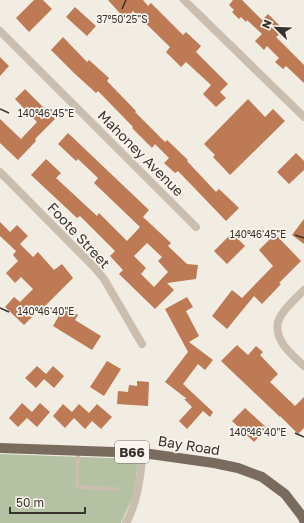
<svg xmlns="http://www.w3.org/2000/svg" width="304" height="523" viewBox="0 0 304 523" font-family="'Golos Text',sans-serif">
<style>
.green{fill:#b4c1a3}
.building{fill:#be7955;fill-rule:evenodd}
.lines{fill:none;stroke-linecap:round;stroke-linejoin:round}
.lane{stroke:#cabeaf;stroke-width:4}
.street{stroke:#cabeaf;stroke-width:8}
.primary{stroke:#7a6b5f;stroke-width:10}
.ticks{fill:none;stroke:#3a322c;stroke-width:1.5}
.labels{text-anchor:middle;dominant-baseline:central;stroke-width:3.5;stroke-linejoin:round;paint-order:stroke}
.shield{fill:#faf6ef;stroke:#746d66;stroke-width:1}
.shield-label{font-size:13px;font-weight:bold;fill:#3a322c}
.street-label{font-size:14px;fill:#3a322c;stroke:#faf6ef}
.ticks-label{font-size:10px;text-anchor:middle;fill:#3a322c;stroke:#faf6ef;stroke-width:3.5;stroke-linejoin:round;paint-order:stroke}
</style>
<rect width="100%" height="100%" fill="#f2ede2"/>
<path class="green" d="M0,454L138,459L134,494L121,523H0Z"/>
<path class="building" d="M34,0H43L52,9L29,32L16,18Z
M108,0H143L148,6L151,3L183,35L186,32L201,46L196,52L228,84L220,92L226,98L216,107L203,94L211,85L186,62L181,67L166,52L170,47L133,11L125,19Z
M233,0H242L262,20L268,14L284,30L276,37L304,65V83L286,66L283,69L275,62L279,58L267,46L264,50L255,41L262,34L247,20L246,22L241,17L239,19L232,12L234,10L229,5Z
M75,7L96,26L87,36L66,17Z
M63,37L87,62L89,60L109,78L107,81L136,111L135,112L165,142L167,140L188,160L187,161L216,192L219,189L239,208L226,221L178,171L175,173L164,163L169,158L155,144L152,148L132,128L133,127L98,91L96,93L74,73L51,50Z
M0,57L9,66L0,76Z
M25,89L55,119L35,139L36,141L18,160L0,143V119L21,139L37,122L15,99Z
M248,99L265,117L273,109L285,121L230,175L213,157L215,155L204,144Z
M68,133L149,210L143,217L171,243L168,246L187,264L198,265L196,279L167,283L174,290L155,309L119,274L123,270L110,256L115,251L80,216L77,218L31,175L46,159L61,173L56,178L97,216L99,213L127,241L140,227L94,183L98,178L78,159L76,161L58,144ZM147,243L162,257L158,261L168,272L154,287L141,274L146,268L134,256Z
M296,153L304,161V170L289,184L277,172Z
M304,219V244L292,235Z
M0,222L10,232L17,225L28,236L20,244L33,257L38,252L54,270L62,264L73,278L44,307L43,306L24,325L5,307L14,297L20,302L33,289L21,277L15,283L6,273L18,261L13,255L16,251L0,236Z
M232,233L245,246L227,264L214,251Z
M275,234L301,261L279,283L281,284L262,304L254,296L227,329L212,316L232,290L242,298L273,266L259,250Z
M187,297L193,307L186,311L199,336L189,342L213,360L205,370L198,364L183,384L213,412L210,417L203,411L187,429L179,421L192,407L184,399H187L165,382L188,352L165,309Z
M64,307L78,315L75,320L101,336L92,350L53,326Z
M237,345L248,355L256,346L263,352L260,355L278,374L270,382L295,406L304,397V428L298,434L280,416V417L221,361Z
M107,361L121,369L104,396L90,387Z
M37,366L46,374L53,366L64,376L54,388L44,379L36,388L25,378Z
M137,381L149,382L148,406L117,404L118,391L128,392L129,385L137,386Z
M22,403L32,412L40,403L50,412L37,427L27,418L18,427L9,418Z
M63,404L72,412L79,404L89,413L97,404L112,417L101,429L92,421L85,429L74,418L65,428L53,416Z
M245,408L267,428L254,442L232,421Z"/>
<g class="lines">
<path class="lane" d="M78,451L77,487L117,489"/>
<path class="street" d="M184,0L304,117
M0,31L196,227
M0,172L94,267L104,279L142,344
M304,290C296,298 281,311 278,322C274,341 292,355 304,366
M126,523C138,501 140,477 143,453"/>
<path class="primary" d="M0,448L143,453L214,463L238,468L262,477L285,494L302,516L304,520"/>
</g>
<path class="ticks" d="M122,9L126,0M0,109L9,113M295,235L304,238M0,308L9,312M295,433L304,437"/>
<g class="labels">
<rect class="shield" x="115" y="441" width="34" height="22" rx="3"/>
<g class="shield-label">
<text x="132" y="452">B66</text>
</g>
<g class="street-label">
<text transform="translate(141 153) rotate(45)">Mahoney Avenue</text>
<text transform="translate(79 235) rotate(47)">Foote Street</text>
<text transform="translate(189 445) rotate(9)">Bay Road</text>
</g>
</g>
<g class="ticks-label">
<text x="122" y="23">37°50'25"S</text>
<text x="46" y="117">140°46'45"E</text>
<text x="258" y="238">140°46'45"E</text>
<text x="46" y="315">140°46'40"E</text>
<text x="258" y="436">140°46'40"E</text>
</g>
<g transform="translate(276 28) rotate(293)" stroke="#faf6ef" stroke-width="3" paint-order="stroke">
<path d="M0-3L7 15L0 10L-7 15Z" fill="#3a322c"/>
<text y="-6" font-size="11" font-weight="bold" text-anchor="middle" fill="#3a322c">N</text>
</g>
<path d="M10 507v6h75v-6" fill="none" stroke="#3a322c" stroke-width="2"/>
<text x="16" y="507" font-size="12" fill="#3a322c" stroke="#faf6ef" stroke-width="3" paint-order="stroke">50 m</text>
</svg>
